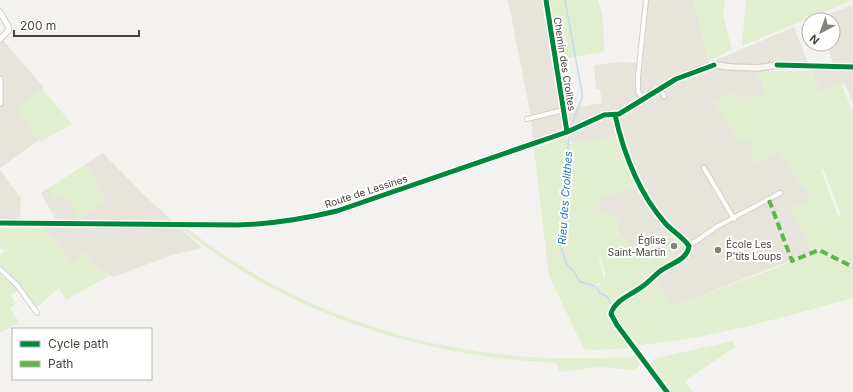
<svg xmlns="http://www.w3.org/2000/svg" width="853" height="392" viewBox="0 0 853 392" font-family="Inter,sans-serif">
<style>
.residential{fill:#e7e4dc}
.education{fill:#eae5da}
.green{fill:#e1eecf;fill-rule:evenodd}
.parking{fill:#e6e3df}
.lines{fill:none;stroke-linecap:round;stroke-linejoin:round}
.stream{stroke:#c0ddf1;stroke-width:1.5}
.minor-casing{stroke:#d2d0cb;stroke-width:6}
.tertiary-casing{stroke:#d2d0cb;stroke-width:7}
.secondary-casing{stroke:#d3cfc5;stroke-width:8}
.minor{stroke:#fdfdfc;stroke-width:4}
.tertiary{stroke:#fdfdfc;stroke-width:5}
.secondary{stroke:#f7f6f1;stroke-width:5.5}
.quiet{stroke:#58b947;stroke-width:4;stroke-dasharray:8 4;stroke-linecap:butt}
.cycleway-casing{stroke:#fff;stroke-width:8}
.cycleway{stroke:#00873e;stroke-width:5}
.poi-dot{fill:#868178;stroke:#fff;stroke-width:1.5}
.labels{text-anchor:middle;dominant-baseline:central;stroke-width:4;stroke-linejoin:round;paint-order:stroke}
.street-label{font-size:10px;fill:#4b4439;stroke:#fff}
.poi-label{font-size:10px;fill:#4b4439;stroke:#fff;text-anchor:end}
.water-label{font-size:11px;font-style:italic;fill:#2e7ab2;stroke:#fff}
</style>
<rect width="100%" height="100%" fill="#f4f2ee"/>
<path class="residential" d="M508,0H545L567,131L533,142L531,117Z
M647,0H694L709,63L794,27L808,64L834,65L826,44H833V20L815,19L853,5V103L844,83L821,93L810,68L755,66L766,93L752,98L736,97L733,92L756,163L780,150L798,182L805,188L811,200L791,209L812,252L672,307L654,278L659,274L656,268L655,233L629,247L616,232L619,222L614,218L599,220L598,199L638,187L619,136L571,143L565,106L579,107L602,103L600,89H596L594,65L619,62L638,63Z
M3,40L44,88L17,108L39,140L0,168V42Z
M103,153L142,193L202,248L172,255L113,277L100,271L85,252L72,263L43,227L0,225V170L21,198L20,220L57,222L41,193L49,188L55,199L61,195L68,197L80,221H83L82,215L105,202L86,164Z"/>
<path class="education" d="M720,234L725,253L744,247L747,255L717,266L708,239Z"/>
<path class="green" d="M549,0H598L603,18L604,52L559,60Z
M694,0H725L723,14L732,50L708,61Z
M746,0H853L742,46Z
M757,71H811L821,93L842,84L853,113V266L819,249L812,252L790,209L811,200L803,185L801,186L798,182L780,150L756,163L748,140L739,143L714,102L734,92L736,97L752,98L766,93ZM823,168V169L841,215L838,216L821,170Z
M42,89L72,124L40,142L16,108Z
M617,136L633,182L636,188L598,199L599,218L601,211H606L619,222L616,233L618,236L626,238L629,247L655,233L659,241L672,233L687,248L682,256L666,265L664,264L656,268L658,270L644,282L612,305C609,296 607,294 598,292L597,287L606,277L600,257L599,258L604,279L596,286L590,284V286L595,288L597,293L608,297L611,307L609,310L608,318L631,346L630,348L597,350L584,349L549,276L534,149L567,137L569,144ZM673,238L682,250L680,255H676L667,242L668,239Z
M86,164L105,202L83,215V220H79L68,197L63,199L61,195L55,199L49,188Z
M0,228H44L72,262L85,252L100,271L110,275L66,300L59,288L35,309L11,277L0,267V255L5,251L2,249H0Z
M181,228H187C283,305 406,348 528,357C566,359 603,358 641,357L639,367L634,370L598,367L559,372L556,363C419,356 288,314 181,228Z
M820,251L853,267V298C782,317 711,339 638,345L615,317L617,309L655,280L672,307Z
M0,272L18,290L11,296L16,303L10,308L19,322L0,333Z
M733,341L735,347L685,381L693,392H672L650,363L656,358Z"/>
<path class="parking" d="M630,93H636L639,100L619,111H613L606,100L630,98Z"/>
<g class="lines">
<path class="stream" d="M565,0L582,93V98L572,124
M569,137L560,245L567,265L574,271L579,281L596,287L599,293C613,297 606,300 613,306
M614,317L616,309
M617,322L640,349
M644,356L671,392"/>
<defs>
<path id="minor" d="M546,0L567,132
M659,88L664,96
M643,99L638,91V77L646,0
M615,115C624,155 638,192 665,223C672,231 683,237 689,246
M527,119L564,110
M704,168L734,219
M689,246L718,226L780,193
M0,269L17,285L37,313
M667,392L617,325L611,314C614,300 633,294 643,286C649,282 654,276 659,272C669,264 688,260 689,246"/>
<path id="tertiary" d="M0,12L9,28L8,31L0,39
M0,79V103"/>
<path id="secondary" d="M0,223L237,225C272,224 304,219 337,211L567,132L604,115L619,114L676,79L703,68L714,65L731,67L757,68L777,65L853,67"/>
</defs>
<use href="#minor" class="minor-casing"/>
<use href="#tertiary" class="tertiary-casing"/>
<use href="#secondary" class="secondary-casing"/>
<use href="#minor" class="minor"/>
<use href="#tertiary" class="tertiary"/>
<use href="#secondary" class="secondary"/>
<path class="quiet" d="M769,200L792,261L819,250L853,267"/>
<defs>
<path id="cycleway" d="M546,0L567,132
M777,65L853,67
M615,115C624,155 638,192 665,223C672,231 683,237 689,246C688,260 669,264 659,272C654,276 649,282 643,286C633,294 614,300 611,314L617,325L667,392
M0,223L237,225C272,224 304,219 337,211L567,132L604,115L619,114L676,79L714,65"/>
</defs>
<use href="#cycleway" class="cycleway-casing"/>
<use href="#cycleway" class="cycleway"/>
</g>
<g class="poi-dot">
<circle cx="674" cy="246" r="4"/>
<circle cx="718" cy="250" r="4"/>
</g>
<g class="labels">
<g class="street-label">
<text transform="translate(565 64) rotate(81)">Chemin des Crolites</text>
<text transform="translate(366 191) rotate(-18)">Route de Lessines</text>
</g>
<g class="poi-label">
<text x="666" y="240">Église<tspan x="666" dy="12">Saint-Martin</tspan></text>
<text x="726" y="244" text-anchor="start">École Les<tspan x="726" dy="12">P'tits Loups</tspan></text>
</g>
<g class="water-label">
<text transform="translate(565 198) rotate(-86)">Rieu des Crolithes</text>
</g>
</g>
<rect x="12" y="328" width="140" height="52" fill="#ffffff" stroke="#b7b4b0"/>
<rect x="20" y="341" width="20" height="6" fill="#00873e" stroke="#b7b4b0"/>
<text x="48" y="348" font-size="12" fill="#4b4439">Cycle path</text>
<rect x="20" y="361" width="20" height="6" fill="#58b947" stroke="#b7b4b0"/>
<text x="48" y="368" font-size="12" fill="#4b4439">Path</text>
<g transform="translate(821 32) rotate(221)"><circle r="19" fill="#ffffff" stroke="#b7b4b0"/>
<path d="M0-3L7 15L0 10L-7 15Z" fill="#868178"/>
<text y="-6" font-size="11" font-weight="bold" text-anchor="middle" fill="#4b4439">N</text>
</g>
<path d="M14 30v6h125v-6" fill="none" stroke="#4b4439" stroke-width="2"/>
<text x="20" y="30" font-size="12" fill="#4b4439" stroke="#ffffff" stroke-width="3" paint-order="stroke">200 m</text>
</svg>
